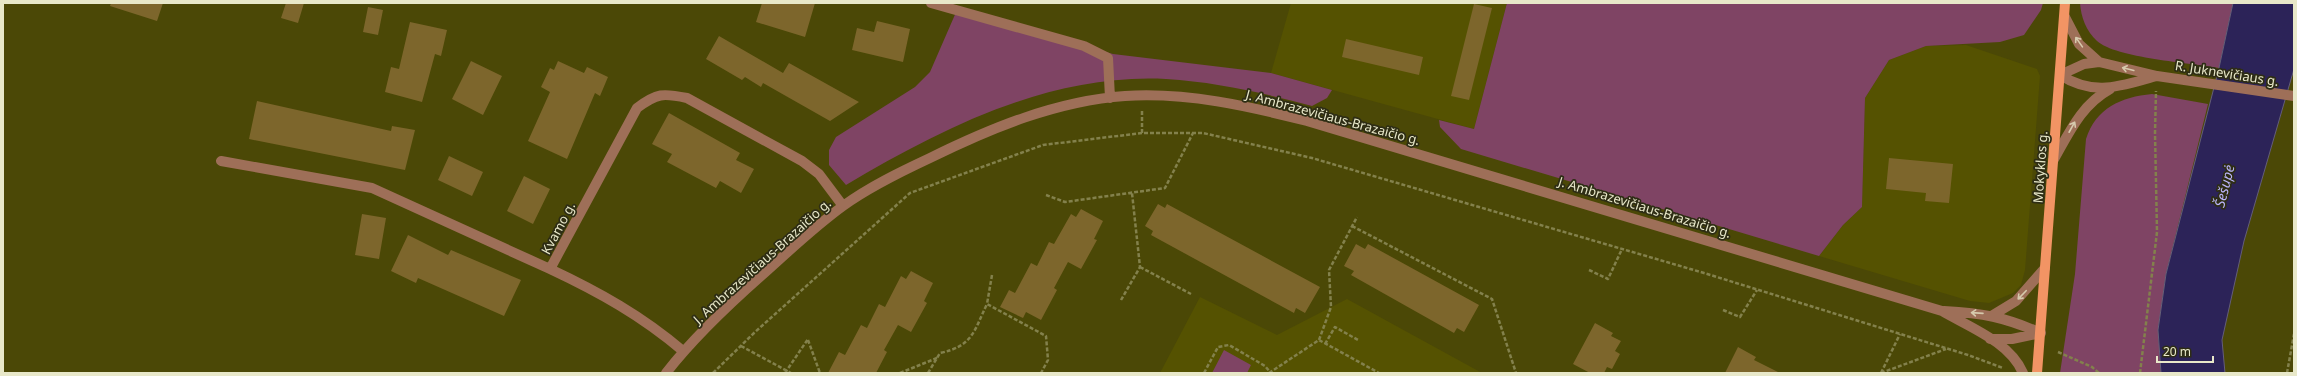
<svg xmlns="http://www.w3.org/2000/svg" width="2297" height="376" viewBox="0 0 2297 376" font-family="'Noto Sans',sans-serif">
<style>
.built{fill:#555201}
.green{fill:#7f4464}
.water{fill:#2c2358;stroke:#645e7a}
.building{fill:#7d662c}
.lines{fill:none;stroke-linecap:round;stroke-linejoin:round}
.path{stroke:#83814c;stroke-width:2.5;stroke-dasharray:4 2;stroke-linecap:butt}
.minor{stroke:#9e6f58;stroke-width:10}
.major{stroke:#f29464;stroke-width:10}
.oneway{stroke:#d6caad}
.labels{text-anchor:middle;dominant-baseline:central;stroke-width:3.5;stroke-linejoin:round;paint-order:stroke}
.street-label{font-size:13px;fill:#e8e8c9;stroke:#2e2d15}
.water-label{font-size:14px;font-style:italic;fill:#bcb7fd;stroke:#2e2d15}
</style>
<rect width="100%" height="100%" fill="#4b4806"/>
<path class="built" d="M1291,3H1507L1474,129L1271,73Z
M1966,45L2037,69L2040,76L2025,270L2021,285L2013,293L1989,303L1970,301L1819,256L1843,225L1862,207L1865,98L1889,60L1926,46Z
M1200,297L1277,335L1347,299L1482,373H1160Z"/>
<path class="green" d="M1507,3H2043L2041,10L2024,35L2000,42L1926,46L1889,60L1865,98L1862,207L1843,225L1819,256L1461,149L1440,127L1439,120L1474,129Z
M2080,3H2233L2219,68C2191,63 2116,58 2097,41C2086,31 2081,17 2080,3Z
M957,10L1113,54L1271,73L1332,90L1327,98L1312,106C1263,93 1216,82 1166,79C1051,73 942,128 846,185L829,165V150L836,137L915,87L930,72Z
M2152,94L2208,104L2166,274L2158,330L2161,373H2060L2075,274L2086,139C2096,108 2121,97 2152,94Z
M1224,350L1251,365L1247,373H1212Z"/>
<path class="water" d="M2233,3H2294V69L2244,241L2222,340L2225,373H2161L2158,330L2166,274L2219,68Z"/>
<path class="building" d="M111,3H163L157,21L110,6Z
M286,3H304L298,23L281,18Z
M762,3H815L805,37L756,22Z
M1474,4L1492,8L1469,100L1451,96Z
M368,7L383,10L378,35L363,32Z
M877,21L910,29L903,62L852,50L857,28L874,32Z
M410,22L447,30L441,56L435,54L422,102L385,92L391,67L399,69Z
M719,36L783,73L789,63L859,102L830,121L763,83L761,87L745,77L742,80L706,59Z
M1346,39L1423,57L1419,75L1342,57Z
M471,61L502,76L483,115L452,99Z
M558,61L584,73L587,67L608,77L600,96L595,93L567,159L528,141L550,92L541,87L550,68L554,70Z
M257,101L391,131L392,126L415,130L405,170L249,139Z
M669,113L740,153L736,160L754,169L741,193L720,181L716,188L667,162L672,154L652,144Z
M449,156L483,172L472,196L438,180Z
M1889,158L1953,164L1949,203L1925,201L1926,193L1886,189Z
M524,176L550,189L533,224L507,211Z
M1158,204L1165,208L1167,204L1320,287L1305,313L1296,308L1294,313L1151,235L1153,231L1145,226Z
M1081,209L1103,221L1094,239L1097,240L1081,269L1068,262L1054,288L1057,290L1041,320L1026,312L1023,318L1000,307L1009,290L1015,293L1031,263L1037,266L1049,242L1054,244L1071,214L1076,217Z
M362,214L386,218L379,259L355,255Z
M408,235L448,255L451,250L521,280L504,316L418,278L416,283L391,271Z
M1356,244L1365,249L1368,244L1479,305L1464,332L1457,328L1454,333L1351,275L1354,271L1344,266Z
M911,271L933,283L924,301L927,303L911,332L898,325L884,350L887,352L876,373H828L839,352L845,355L861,325L867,328L879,304L885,307L901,276L906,279Z
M1595,323L1613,333L1611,336L1621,341L1615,351L1620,354L1612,369L1607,367L1604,373H1590L1573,364Z
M1738,347L1756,357L1754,360L1780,373H1725Z"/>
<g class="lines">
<path class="path" d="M1142,133V109
M1046,195L1065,202L1165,188L1193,133
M1352,226L1492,299L1516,373
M1140,267L1191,294
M1589,270L1608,279L1622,249
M992,275L987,304L1046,336L1048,360L1041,373
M1121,300L1140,267L1132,193
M1723,310L1740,317L1757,290
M808,340L820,373
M1319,340L1331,307L1329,270L1357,217
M1325,344L1335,327L1358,340
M741,346L791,373
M2058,352L2092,367L2099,373
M713,373L754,333L910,193L1043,145L1142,133H1203L1312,158L1704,273L1968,355L2003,368
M785,373L808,339
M900,373L937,358
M928,373L940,353C973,346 974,331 987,304
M1204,373L1218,347L1229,345L1265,366L1270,372
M1269,373L1319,340L1379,373
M1881,373L1946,349
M1881,373L1900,334
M2140,373L2157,232L2155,133L2156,91
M2287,373L2294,334"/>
<path class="minor" d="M931,3L1084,46L1108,58L1110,98
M2065,17L2079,44L2099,62
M2157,76C2120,86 2095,97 2060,75L2084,64L2099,62L2157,76L2294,96
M221,161L372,188L550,269L637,108C657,93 663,93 687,98L802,161L819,174L843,206
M2053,161C2069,133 2081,105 2110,89
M550,269C599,292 642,316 683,351
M1944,311C1983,313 2004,317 2041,333
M1993,315L2016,301L2045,268
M1990,339H2012L2041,333
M666,373C694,337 727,306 761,276C788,252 814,227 843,206C869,187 900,172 930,158C991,128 1056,101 1125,96C1187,92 1248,106 1307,121L1942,311C1969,327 2010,342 2023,373"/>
<path class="major" d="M2037,373L2065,3"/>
</g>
<defs><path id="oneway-shaft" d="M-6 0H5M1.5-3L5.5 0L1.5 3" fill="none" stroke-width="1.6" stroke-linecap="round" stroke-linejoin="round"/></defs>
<g class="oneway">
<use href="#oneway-shaft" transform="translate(2079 42) rotate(-125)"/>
<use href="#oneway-shaft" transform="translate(2128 69) rotate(-166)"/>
<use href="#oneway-shaft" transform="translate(2072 127) rotate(-61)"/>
<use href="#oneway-shaft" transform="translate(2022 295) rotate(134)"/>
<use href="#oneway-shaft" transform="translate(1977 313) rotate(-176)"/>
</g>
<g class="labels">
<g class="street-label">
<text transform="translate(2227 73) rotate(9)">R. Juknevičiaus g.</text>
<text transform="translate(1333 117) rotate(15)">J. Ambrazevičiaus-Brazaičio g.</text>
<text transform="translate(2040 167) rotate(-86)">Mokyklos g.</text>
<text transform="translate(1645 207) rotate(17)">J. Ambrazevičiaus-Brazaičio g.</text>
<text transform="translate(558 228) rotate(-62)">Kvamo g.</text>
<text transform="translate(762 261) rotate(-42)">J. Ambrazevičiaus-Brazaičio g.</text>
</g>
<g class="water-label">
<text transform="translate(2224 186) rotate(-76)">Šešupė</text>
</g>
</g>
<rect width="2297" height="376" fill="none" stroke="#e8e8c9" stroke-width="8"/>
<path d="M2157 356v6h56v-6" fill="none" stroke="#e8e8c9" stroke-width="2"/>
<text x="2163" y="356" font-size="12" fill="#e8e8c9" stroke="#2e2d15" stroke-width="3" paint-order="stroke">20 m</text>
</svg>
